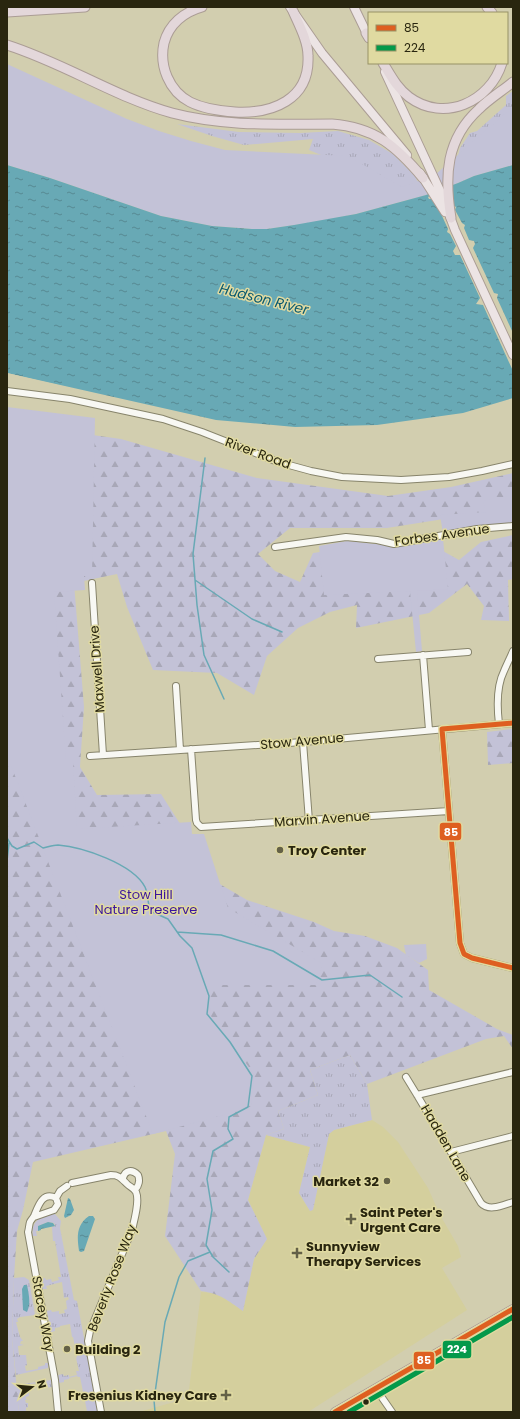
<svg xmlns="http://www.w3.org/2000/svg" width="520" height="1419" viewBox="0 0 520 1419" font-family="Poppins,sans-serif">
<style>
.built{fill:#d4cf9d}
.grass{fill:url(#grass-tufts)}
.forest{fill:url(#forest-firs)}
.park{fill:#c3c2d7}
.water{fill:url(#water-ripples)}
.pier{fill:#d2ceaf}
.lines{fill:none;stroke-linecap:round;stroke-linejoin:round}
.stream{stroke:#68a9b5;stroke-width:1.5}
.minor-casing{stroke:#87846b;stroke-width:8}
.major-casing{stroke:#ab9d95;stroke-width:10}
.highway-casing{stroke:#ab9d95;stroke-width:11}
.minor{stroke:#f8f8f3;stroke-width:6}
.major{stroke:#ece4e4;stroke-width:8}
.highway{stroke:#e3d7da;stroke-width:9}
.bus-1-casing{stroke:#e0daa1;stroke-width:8}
.bus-2-casing{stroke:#e0daa1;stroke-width:8}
.bus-1{stroke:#de5f20;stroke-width:5}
.bus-2{stroke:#04994a;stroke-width:5}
.poi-dot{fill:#646147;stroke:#e0daa1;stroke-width:1.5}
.bus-dot{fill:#29260f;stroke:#e0daa1;stroke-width:1.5}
.labels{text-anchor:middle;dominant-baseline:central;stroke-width:3;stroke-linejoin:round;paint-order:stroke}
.street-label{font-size:13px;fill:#29260f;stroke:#e0daa1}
.poi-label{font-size:13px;font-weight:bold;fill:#29260f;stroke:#e0daa1;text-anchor:start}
.park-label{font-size:13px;fill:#3a149d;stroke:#e0daa1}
.water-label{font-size:14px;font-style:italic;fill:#08596f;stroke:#e0daa1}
.line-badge{stroke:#e0daa1;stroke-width:1.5}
.badge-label{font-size:11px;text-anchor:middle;font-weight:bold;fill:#fff}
</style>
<defs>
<pattern id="grass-tufts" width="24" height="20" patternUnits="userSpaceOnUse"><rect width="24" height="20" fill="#c3c2d7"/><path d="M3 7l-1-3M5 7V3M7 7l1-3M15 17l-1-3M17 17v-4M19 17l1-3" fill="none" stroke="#a8a7b7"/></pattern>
<pattern id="forest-firs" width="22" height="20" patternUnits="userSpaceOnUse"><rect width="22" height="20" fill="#c3c2d7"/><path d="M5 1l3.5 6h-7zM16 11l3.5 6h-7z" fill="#a8a7b7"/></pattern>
<pattern id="water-ripples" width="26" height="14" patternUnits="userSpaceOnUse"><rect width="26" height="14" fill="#68a9b5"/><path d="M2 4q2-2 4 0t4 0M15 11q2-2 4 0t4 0" fill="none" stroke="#568992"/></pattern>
</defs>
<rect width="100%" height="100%" fill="#d2ceaf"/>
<path class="built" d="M372,1120L383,1127L398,1142L428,1188L440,1215L458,1246L461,1257L442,1268L467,1310L308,1412H139L188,1398L201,1292L214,1293L222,1296L243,1311L254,1259L267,1239L248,1200L266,1135L310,1147L299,1193L310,1211L313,1209L329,1134L334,1130Z
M513,1319V1412H350Z"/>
<path class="grass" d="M513,91V149L457,160L460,148L470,133L477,131L506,105V96Z
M177,124L239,132L300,133L338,131L369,140L393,154L415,176L422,191L381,203L343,164L309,150L313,139L244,145L212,136Z
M350,1055L367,1084L372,1120L334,1130L329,1134L313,1210L310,1211L299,1193L310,1147L266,1135L284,1129L278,1111L318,1095L310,1070Z
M55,1214L61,1221L60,1228L74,1300L77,1301L98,1412H86L87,1411L80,1377H78L77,1376L69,1378V1379L64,1380V1382L59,1383L58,1375L63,1374L64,1376L69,1375V1377L77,1375L76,1371H79L76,1358L77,1357L73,1337H72L70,1324L60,1326V1327L55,1328V1331L51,1332L47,1311L51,1310L52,1312L59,1311V1314L65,1313L64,1310L67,1309L66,1301L69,1299L68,1297L64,1298L62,1282L46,1286L47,1289H42L41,1279L45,1278L46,1280L51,1279L52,1282L59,1280L58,1277H61L55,1241H53L52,1227L55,1226L54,1223L48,1222L38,1226V1231H36L37,1236H33C30,1222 42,1214 55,1214Z
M24,1277L29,1280L35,1315L20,1317L17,1319L18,1322H16L20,1337L23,1341H21L20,1344L24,1345L18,1346L19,1355H26L27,1365L25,1366L26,1371L38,1369V1367L45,1365V1363H48V1368L16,1375L12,1339L14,1278Z
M51,1380L52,1387L44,1388V1385H39V1383L28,1384L29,1396L26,1397V1399H28L25,1400L26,1403H28V1407L26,1408V1412H19L16,1385Z"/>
<path class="forest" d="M7,423L121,439L257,478L388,496L451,487L513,473V512L469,515L387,528H290L258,554L275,571L300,582L313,553L348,548L434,546L459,560L481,542L513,535V579L508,580L509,621L481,620L484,606L467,584L429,613L356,628L357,605L330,612L298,628L267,656L254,695L217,673L153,670L127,607L117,574L74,583L84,707L80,767L97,795L161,794L218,883L247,900L314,922L334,931L365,936L397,948L428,970L429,990L497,1029L513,1035V1049L504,1036L486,1039L367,1084L350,1055L310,1070L318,1095L278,1111L284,1129L266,1135L248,1200L267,1239L254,1259L243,1311C227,1300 221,1294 201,1291L165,1236L175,1154L166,1131L33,1162L23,1210L17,1231L14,1278L12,1339L19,1412H7Z
M513,729V763L488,765L487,732Z"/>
<path class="park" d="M7,64L127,119L159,131L191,141L225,150L348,156L402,187L436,174L513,107V165L474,176L458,183L426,195L356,214L309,223L267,229H252L212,226L161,216L50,178L7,165Z
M7,407L95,418L92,576H84L85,590L54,592L66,761H73L77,829L191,822L192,834H204L228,908L323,964L316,985H207L211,1016L254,1074L251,1105L238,1111L153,1134L7,755Z
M513,495V523L443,534L440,515L486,512L483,501Z
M443,539L448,589L417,591L422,651L416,652L410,591L324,595L319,546L347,541L394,546Z
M426,944L427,959L419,963L406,955L404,945Z"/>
<path class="water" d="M7,165L50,178L161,216L212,226L252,229H267L294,225L356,214L426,195L458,183L474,176L513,165V398L463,413L377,425L295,427L216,420L7,373Z
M68,1198L70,1199L74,1210L71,1215L65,1218L64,1216Z
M89,1216H93L95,1219L84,1251L81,1252L79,1251C77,1237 76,1225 89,1216Z
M48,1222L53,1223L55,1226L41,1229V1230L38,1231V1226Z
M24,1285H27C29,1295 31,1304 27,1312L23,1310L22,1289Z"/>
<path class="pier" d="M444,186L453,205L456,207L455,210L462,223L465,225L464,228L469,240L474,241L475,244L473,248L494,293L498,294L497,298L513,333V371L483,305L476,304L480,298L460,255H455L453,251L456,246L450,234L447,232L448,229L438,207L432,199H429L428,197L430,196L428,192Z
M7,373L28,378L147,406V407L7,376Z"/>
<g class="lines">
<path class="stream" d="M205,458L193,554L197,605L204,655L224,699
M195,580L252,619L282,632
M7,838L12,846L17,849L34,842L43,848C48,847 53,845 58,845C83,847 133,864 145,887C148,893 148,904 150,911L168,919L180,936L192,948L209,996L207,1014L230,1042L252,1076L248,1107L229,1117L228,1129L233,1139L213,1151L207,1179L212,1210L206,1245L213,1257L229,1272
M7,861L9,843
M177,932L221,935L273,951L322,980L370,975L402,997
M155,1412L154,1400L165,1322L179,1277L188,1261L210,1252"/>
<defs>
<path id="minor" d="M7,391L70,399L163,419L202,432L278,462L311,471L342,477L401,480L449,477L482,471L513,464
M275,547L346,537L377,540L394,544L477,529L513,526
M92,583L103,755
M423,655L429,730
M378,659L468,652
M176,686L180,750
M499,724C497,707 496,687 504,671C507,664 510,658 513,651
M442,729L460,943L464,954L472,958L513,968
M303,742L309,821
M191,749L196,820L197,823L201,827L449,811
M90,756L303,742L513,723
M406,1077L417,1095L481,1203C489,1212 503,1205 513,1202
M417,1095L513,1072
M451,1152L513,1136
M123,1178C125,1170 132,1169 138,1175C140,1180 139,1186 135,1190
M72,1183L111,1175C119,1175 121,1178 127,1184C130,1187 134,1188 136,1192C140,1201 134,1221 132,1230L90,1331L88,1341L101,1412
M56,1198L60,1191L67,1186
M34,1217L54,1210L58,1204L56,1198C42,1191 38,1207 34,1216C33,1218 31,1220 30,1222C29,1225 29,1229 28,1232L55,1380L58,1412
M376,1389L392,1412"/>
<path id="major" d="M290,7L322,53L407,155
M354,7L369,38
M385,72L442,195L455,230L513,355
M420,173L445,212
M335,1412L513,1309"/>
<path id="highway" d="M202,7C184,12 169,24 164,43C159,66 169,91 190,102C204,109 220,111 235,112C272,114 310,100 308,56C308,41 299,25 293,11
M487,7L492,13
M7,12L85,7
M366,33L369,38
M7,45C64,63 115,97 172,113C225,127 279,124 332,124C375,127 397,147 423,178
M383,63C391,76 397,88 409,97C444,123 490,102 502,63
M451,218C444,176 446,139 479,109C489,99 502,91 513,82"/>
</defs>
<use href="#minor" class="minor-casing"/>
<use href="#major" class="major-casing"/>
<use href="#highway" class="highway-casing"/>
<use href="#minor" class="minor"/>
<use href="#major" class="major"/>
<use href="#highway" class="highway"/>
<defs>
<path id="bus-1" d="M513,723L442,729L460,943L464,954L472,958L513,968
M335,1412L513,1309"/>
<path id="bus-2" d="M349,1412L513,1317"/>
</defs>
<use href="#bus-1" class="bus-1-casing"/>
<use href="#bus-2" class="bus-2-casing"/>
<use href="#bus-1" class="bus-1"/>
<use href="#bus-2" class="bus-2"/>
</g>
<g class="poi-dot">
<circle cx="280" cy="850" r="4"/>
<circle cx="387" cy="1181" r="4"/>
<path d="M349 1213h4v4h4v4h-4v4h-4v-4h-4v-4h4z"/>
<path d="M295 1247h4v4h4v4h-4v4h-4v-4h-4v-4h4z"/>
<circle cx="67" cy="1349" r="4"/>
<path d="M224 1389h4v4h4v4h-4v4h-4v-4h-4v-4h4z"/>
</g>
<circle class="bus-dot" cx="366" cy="1402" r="3.5"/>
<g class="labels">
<g class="street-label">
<text transform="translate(258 453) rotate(20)">River Road</text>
<text transform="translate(442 535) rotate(-8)">Forbes Avenue</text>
<text transform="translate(97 669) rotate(-94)">Maxwell Drive</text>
<text transform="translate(302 741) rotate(-5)">Stow Avenue</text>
<text transform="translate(322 819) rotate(-4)">Marvin Avenue</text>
<text transform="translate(446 1143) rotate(60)">Hadden Lane</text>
<text transform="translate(112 1278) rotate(-69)">Beverly Rose Way</text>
<text transform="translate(43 1314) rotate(80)">Stacey Way</text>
</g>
<g class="poi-label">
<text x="288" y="850">Troy Center</text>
<text x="379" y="1181" text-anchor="end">Market 32</text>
<text x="360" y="1212">Saint Peter's<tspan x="360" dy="15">Urgent Care</tspan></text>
<text x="306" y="1246">Sunnyview<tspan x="306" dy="15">Therapy Services</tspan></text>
<text x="75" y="1349">Building 2</text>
<text x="217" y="1395" text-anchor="end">Fresenius Kidney Care</text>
</g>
<g class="park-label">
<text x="146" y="894">Stow Hill<tspan x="146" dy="15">Nature Preserve</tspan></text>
</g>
<g class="water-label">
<text transform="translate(264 299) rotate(14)">Hudson River</text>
</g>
</g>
<g class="line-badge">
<rect x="439" y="822" width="23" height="19" rx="4" fill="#de5f20"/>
<rect x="442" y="1340" width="30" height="19" rx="4" fill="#04994a"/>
<rect x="413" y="1351" width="22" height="19" rx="4" fill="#de5f20"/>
</g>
<g class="badge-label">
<text x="451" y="836">85</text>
<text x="457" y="1353">224</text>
<text x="424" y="1364">85</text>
</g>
<rect width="520" height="1419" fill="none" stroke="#29260f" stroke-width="16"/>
<rect x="368" y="12" width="140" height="52" fill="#e0daa1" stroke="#979267"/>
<rect x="376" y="25" width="20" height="6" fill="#de5f20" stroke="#979267"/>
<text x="404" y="32" font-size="12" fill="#29260f">85</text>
<rect x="376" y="45" width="20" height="6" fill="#04994a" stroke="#979267"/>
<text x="404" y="52" font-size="12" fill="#29260f">224</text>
<g transform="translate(32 1387) rotate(74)" stroke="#e0daa1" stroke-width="3" paint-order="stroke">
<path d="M0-3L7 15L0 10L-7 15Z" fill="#29260f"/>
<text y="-6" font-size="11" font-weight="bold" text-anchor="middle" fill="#29260f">N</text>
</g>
</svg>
